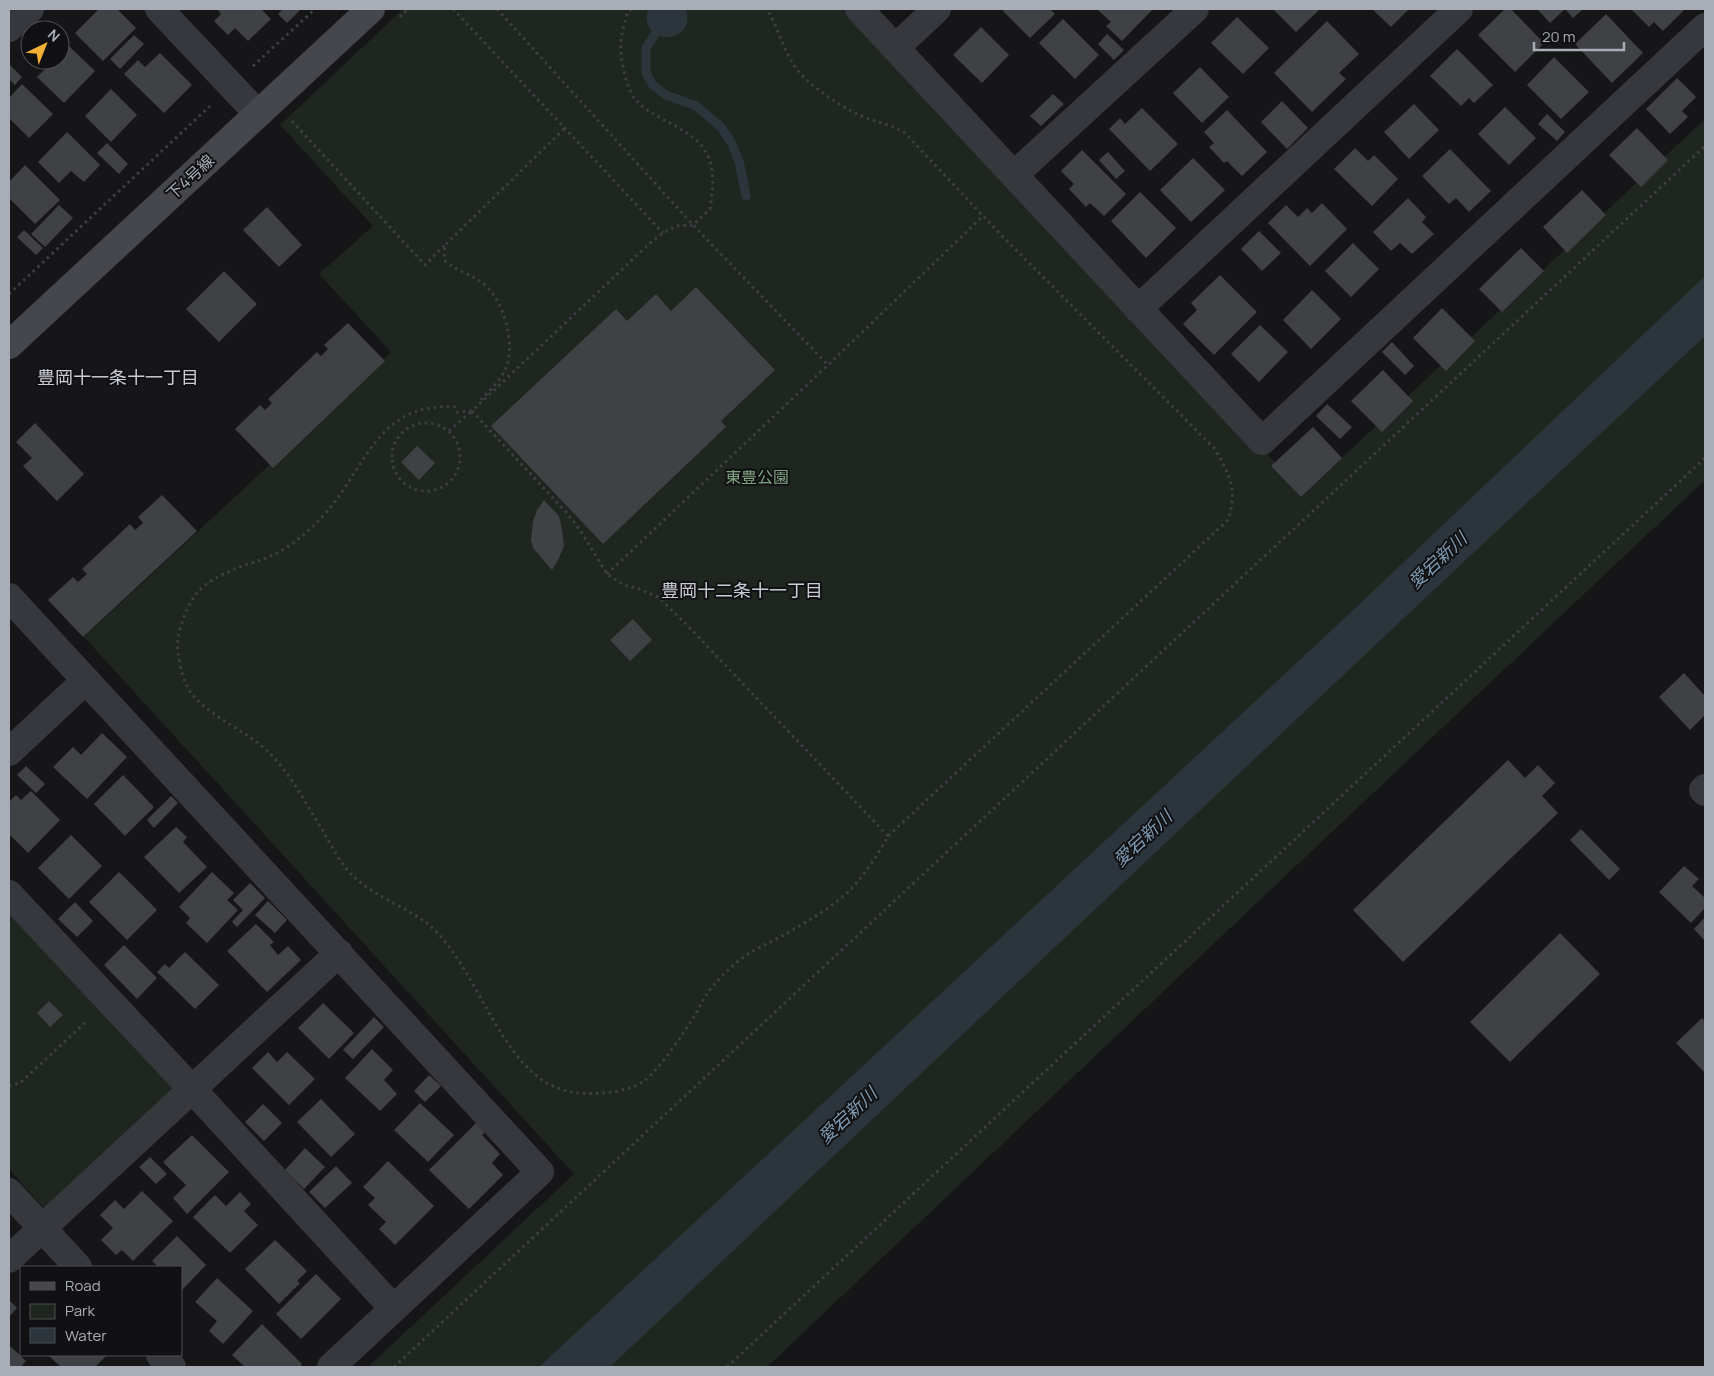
<svg xmlns="http://www.w3.org/2000/svg" width="1714" height="1376" viewBox="0 0 1714 1376" font-family="Manrope,'Noto Sans JP',sans-serif">
<style>
.green{fill:#1e261f}
.water{fill:#2c353c}
.lines{fill:none;stroke-linecap:round;stroke-linejoin:round}
.stream{stroke:#2c353c;stroke-width:9}
.building{fill:#404145}
.path{stroke:#3d3f44;stroke-width:3;stroke-dasharray:2.5 4;stroke-linecap:butt}
.street{stroke:#37383d;stroke-width:28}
.secondary{stroke:#45474d;stroke-width:28}
.labels{text-anchor:middle;dominant-baseline:central;stroke-width:4;stroke-linejoin:round;paint-order:stroke}
.street-label{font-size:16px;fill:#a8adb8;stroke:#111113}
.park-label{font-size:16px;fill:#7fa381;stroke:#111113}
.neighbourhood-label{font-size:18px;fill:#c9ccd4;stroke:#111113}
.water-label{font-size:18px;font-style:italic;fill:#7f9bb3;stroke:#111113}
</style>
<rect width="100%" height="100%" fill="#161618"/>
<path class="green" d="M403,9H846L1304,493L1705,119V480L1280,881L767,1367H368L574,1174L84,637L391,352L319,274L373,226L280,125Z
M9,911L183,1086L48,1213L9,1169Z"/>
<path class="water" d="M648,9H686C697,46 638,47 648,9Z
M1705,276V336L1405,617L610,1367H539L1348,615Z"/>
<g class="lines">
<path class="stream" d="M655,34L646,48V73L653,85L666,95L696,106L721,127L731,142L739,161L746,196"/>
</g>
<path class="building" d="M99,9H117L136,28L103,61L75,33Z
M217,9H261L271,19L248,41L235,28L228,35L214,21L221,14Z
M283,9H301L287,23L278,14Z
M1005,9H1050L1055,14L1030,38L1003,11Z
M1097,9H1151L1152,10L1122,41L1106,26L1111,22Z
M1273,9H1320L1296,32Z
M1372,9H1409L1391,27Z
M1505,9H1511L1544,43L1515,72L1478,35Z
M1537,9H1583L1573,18L1565,9L1550,23Z
M1631,9H1685L1663,31L1654,22L1649,27Z
M1606,14L1643,53L1612,83L1575,44Z
M1237,17L1269,48L1243,74L1211,43Z
M1063,19L1099,55L1075,79L1039,43Z
M1327,21L1359,54L1339,73L1346,79L1312,112L1274,73Z
M981,27L1009,55L982,83L953,55Z
M1107,34L1124,50L1114,60L1098,44Z
M134,35L144,44L120,69L110,59Z
M68,45L95,71L64,103L37,77L46,68L39,62L41,60H60V50L62,52Z
M1457,49L1493,85L1474,103L1469,98L1461,106L1430,76Z
M160,53L192,85L164,113L124,74L138,60L145,67Z
M1554,57L1589,92L1561,119L1527,85Z
M9,64L22,77L15,85L9,79Z
M1200,67L1229,97L1202,123L1173,93Z
M1677,78L1696,97L1682,111L1688,117L1670,134L1646,109Z
M22,84L53,114L29,138L9,118V98Z
M111,89L137,115L111,142L85,116Z
M1053,94L1064,104L1041,126L1030,116Z
M1282,101L1308,128L1287,149L1261,122Z
M1414,104L1439,130L1409,159L1384,132Z
M1505,107L1536,138L1509,165L1478,134Z
M1142,108L1178,144L1150,171L1109,129L1120,118L1125,124Z
M1227,110L1267,152L1242,176L1227,161L1224,163L1209,147L1214,143L1204,132Z
M1547,114L1565,132L1557,141L1538,124Z
M1637,128L1668,160L1641,187L1609,155Z
M67,132L100,165L84,182L71,171L59,183L38,162Z
M107,143L128,164L119,174L97,153Z
M1355,148L1368,161L1374,155L1398,179L1372,206L1334,169Z
M1450,149L1491,191L1469,212L1456,198L1449,204L1422,176Z
M1082,150L1126,194L1104,216L1090,203L1086,207L1069,189L1074,184L1061,171Z
M1108,152L1125,171L1116,179L1099,160Z
M1193,158L1225,190L1191,222L1160,190Z
M25,165L60,200L35,224L9,198V182Z
M1582,190L1606,215L1567,253L1543,227Z
M1140,192L1176,228L1146,258L1111,221Z
M1408,198L1426,217L1422,222L1434,234L1412,254L1400,243L1391,251L1373,232Z
M1322,203L1347,229L1310,266L1268,223L1286,205L1298,217L1307,208L1312,213Z
M59,205L73,218L45,247L31,234Z
M267,207L302,245L279,267L243,230Z
M24,230L43,248L36,255L17,237Z
M1259,231L1281,253L1262,271L1241,249Z
M1353,243L1379,269L1351,297L1325,271Z
M1521,248L1544,271L1502,312L1479,289Z
M224,271L257,304L219,342L186,309Z
M1220,275L1257,312L1214,355L1183,324L1197,310L1191,303Z
M696,287L775,370L721,421L726,427L603,544L491,426L616,309L627,321L656,294L671,311Z
M1312,290L1341,319L1311,349L1283,320Z
M1442,308L1475,341L1446,371L1413,338Z
M348,323L385,361L273,468L235,429L260,405L265,410L272,403L268,399L317,352L321,356L328,349L324,345Z
M1260,325L1288,352L1259,382L1231,354Z
M1392,342L1414,366L1405,375L1382,352Z
M1383,370L1413,401L1382,432L1351,401Z
M1327,404L1352,427L1340,439L1316,416Z
M35,423L84,474L57,501L23,466L32,458L16,442Z
M1313,427L1342,458L1301,497L1271,466Z
M417,446L435,463L419,480L401,462Z
M162,495L197,531L83,637L48,600L73,577L78,582L87,574L82,569L130,524L135,530L143,523L138,517Z
M544,500L559,516L562,529L564,546L558,560L552,570L533,548L531,540L533,521L537,510Z
M633,619L652,640L630,661L610,640Z
M1684,673L1705,696V715L1690,730L1659,697Z
M102,733L127,757L87,799L53,767L73,747L81,755Z
M1508,760L1525,778L1538,765L1555,783L1542,796L1558,813L1403,962L1353,910Z
M26,766L45,784L36,793L17,775Z
M123,775L154,807L125,836L94,804Z
M31,791L60,820L28,853L9,834V802L16,795L21,800Z
M171,796L178,803L154,828L147,820Z
M176,827L187,837L183,842L207,867L179,893L144,857Z
M1581,829L1620,869L1609,880L1570,840Z
M71,835L102,866L69,899L38,868Z
M1684,866L1699,879L1692,886L1705,898V908L1691,923L1659,892Z
M119,872L157,910L127,940L89,902Z
M212,872L234,893L227,900L238,910L207,943L186,923L190,918L179,907Z
M250,883L265,898L237,927L232,922L243,910L233,900Z
M268,901L287,920L275,933L255,915Z
M75,902L93,921L77,937L58,919Z
M1705,917V941L1694,929Z
M256,924L274,942L270,945L278,955L288,946L301,960L267,992L227,951Z
M1560,933L1600,974L1510,1062L1470,1022Z
M124,945L157,978L137,999L104,965Z
M185,952L219,985L195,1009L157,972L165,964L169,968Z
M49,1001L63,1015L50,1027L37,1013Z
M323,1003L354,1033L329,1059L298,1028Z
M374,1017L384,1027L353,1059L343,1050Z
M1702,1018L1705,1022V1073L1676,1043Z
M372,1049L393,1070L384,1080L397,1094L380,1111L345,1078Z
M268,1052L277,1062L287,1052L315,1079L289,1105L252,1068Z
M429,1075L441,1086L425,1102L414,1091Z
M321,1099L355,1134L331,1157L297,1122Z
M420,1103L454,1135L428,1162L394,1130Z
M263,1104L282,1123L264,1141L245,1122Z
M476,1123L485,1132L482,1135L500,1154L492,1163L503,1175L469,1209L429,1170Z
M192,1135L229,1172L187,1214L173,1198L186,1185L163,1162Z
M305,1148L325,1167L304,1189L285,1170Z
M150,1157L167,1174L156,1184L139,1167Z
M388,1161L434,1206L395,1245L379,1229L386,1222L368,1205L375,1198L363,1187Z
M336,1166L352,1183L325,1208L309,1192Z
M142,1191L173,1221L133,1261L122,1250L116,1255L101,1240L113,1228L100,1215L115,1200L124,1209Z
M240,1192L251,1204L244,1211L258,1225L230,1253L193,1217L215,1195L226,1206Z
M177,1236L206,1265L181,1291V1267H158L152,1261Z
M275,1240L307,1271L297,1281L300,1283L279,1304L245,1269Z
M316,1274L341,1299L301,1339L276,1314Z
M217,1278L253,1311L223,1344L209,1331L217,1321L195,1302Z
M9,1300L17,1308L9,1317Z
M262,1324L302,1364L300,1367H245L232,1355Z
M9,1345L26,1361L21,1367H9Z
M51,1355H107L95,1367H61L49,1356Z"/>
<g class="lines">
<path class="path" d="M453,9L663,233
M497,9L693,225L828,365
M631,9L628,11C625,21 622,31 621,41C619,57 626,88 636,100C640,105 648,111 654,114C670,124 693,133 704,149C716,167 713,188 710,209L693,225L677,226L663,233L650,243L472,411L457,412L455,407C381,402 368,461 330,508C315,526 295,544 275,554C260,562 243,564 228,572C219,576 204,584 198,592C188,603 181,623 178,638C176,652 182,681 191,693C214,721 252,732 275,759C294,780 308,807 323,831C332,847 341,865 355,878C376,897 406,907 428,924C479,966 501,1076 567,1091C588,1096 625,1094 644,1081C659,1070 686,1030 696,1013C701,1004 705,996 711,988C722,976 734,963 748,954C758,948 769,943 780,937C802,925 826,911 846,894C861,880 878,855 888,836L1228,520C1238,489 1230,476 1215,449L1000,234L905,133C890,124 875,122 859,115C839,105 808,85 795,67C783,49 778,28 767,9
M400,17L408,9
M253,66L315,9
M292,121L425,265L445,245
M9,294L210,106
M481,400C489,391 500,381 505,370C517,346 504,301 484,284C471,274 456,271 444,260L445,245L565,128
M472,411L565,511L580,530L607,574L624,585L639,589L658,597L687,625L888,836
M392 457a34 34 0 1 1 68 0a34 34 0 1 1-68 0Z
M449,431L472,411
M607,574L828,365L983,216
M9,1086L20,1083L88,1020
M394,1367L1705,146
M727,1367L1705,458"/>
<path class="street" d="M159,9L258,114
M859,9L1262,441L1705,27
M9,28L30,9
M895,48L937,9
M1014,175L1195,9
M1138,309L1459,9
M9,597L540,1172L331,1367
M9,752L85,681
M1705,788L1703,790L1705,792
M9,894L192,1089L393,1308
M9,1192L78,1267
M9,1259L339,953
M160,1355L172,1367"/>
<path class="secondary" d="M9,345L371,9"/>
</g>
<g class="labels">
<g class="street-label">
<text transform="translate(190 177) rotate(-43)">下4号線</text>
</g>
<g class="park-label">
<text x="757" y="477">東豊公園</text>
</g>
<g class="neighbourhood-label">
<text x="118" y="377">豊岡十一条十一丁目</text>
<text x="742" y="590">豊岡十二条十一丁目</text>
</g>
<g class="water-label">
<text transform="translate(1437 560) rotate(-43)">愛宕新川</text>
<text transform="translate(1142 838) rotate(-43)">愛宕新川</text>
<text transform="translate(847 1115) rotate(-43)">愛宕新川</text>
</g>
</g>
<rect width="1714" height="1376" fill="none" stroke="#a8adb8" stroke-width="20"/>
<rect x="20" y="1266" width="162" height="90" fill="#111113" stroke="#4d4f55"/>
<rect x="30" y="1282" width="25" height="8" fill="#45474d" stroke="#4d4f55"/>
<text x="65" y="1291" font-size="15" fill="#a8adb8">Road</text>
<rect x="30" y="1304" width="25" height="15" fill="#1e261f" stroke="#4d4f55"/>
<text x="65" y="1316" font-size="15" fill="#a8adb8">Park</text>
<rect x="30" y="1328" width="25" height="15" fill="#2c353c" stroke="#4d4f55"/>
<text x="65" y="1341" font-size="15" fill="#a8adb8">Water</text>
<g transform="translate(45 45) rotate(43)"><circle r="24" fill="#111113" stroke="#4d4f55"/>
<path d="M0-4L9 19L0 12L-9 19Z" fill="#f2b134"/>
<text y="-8" font-size="14" font-weight="bold" text-anchor="middle" fill="#a8adb8">N</text>
</g>
<path d="M1534 42v8h90v-8" fill="none" stroke="#a8adb8" stroke-width="2.5"/>
<text x="1542" y="42" font-size="15" fill="#a8adb8" stroke="#111113" stroke-width="4" paint-order="stroke">20 m</text>
</svg>
